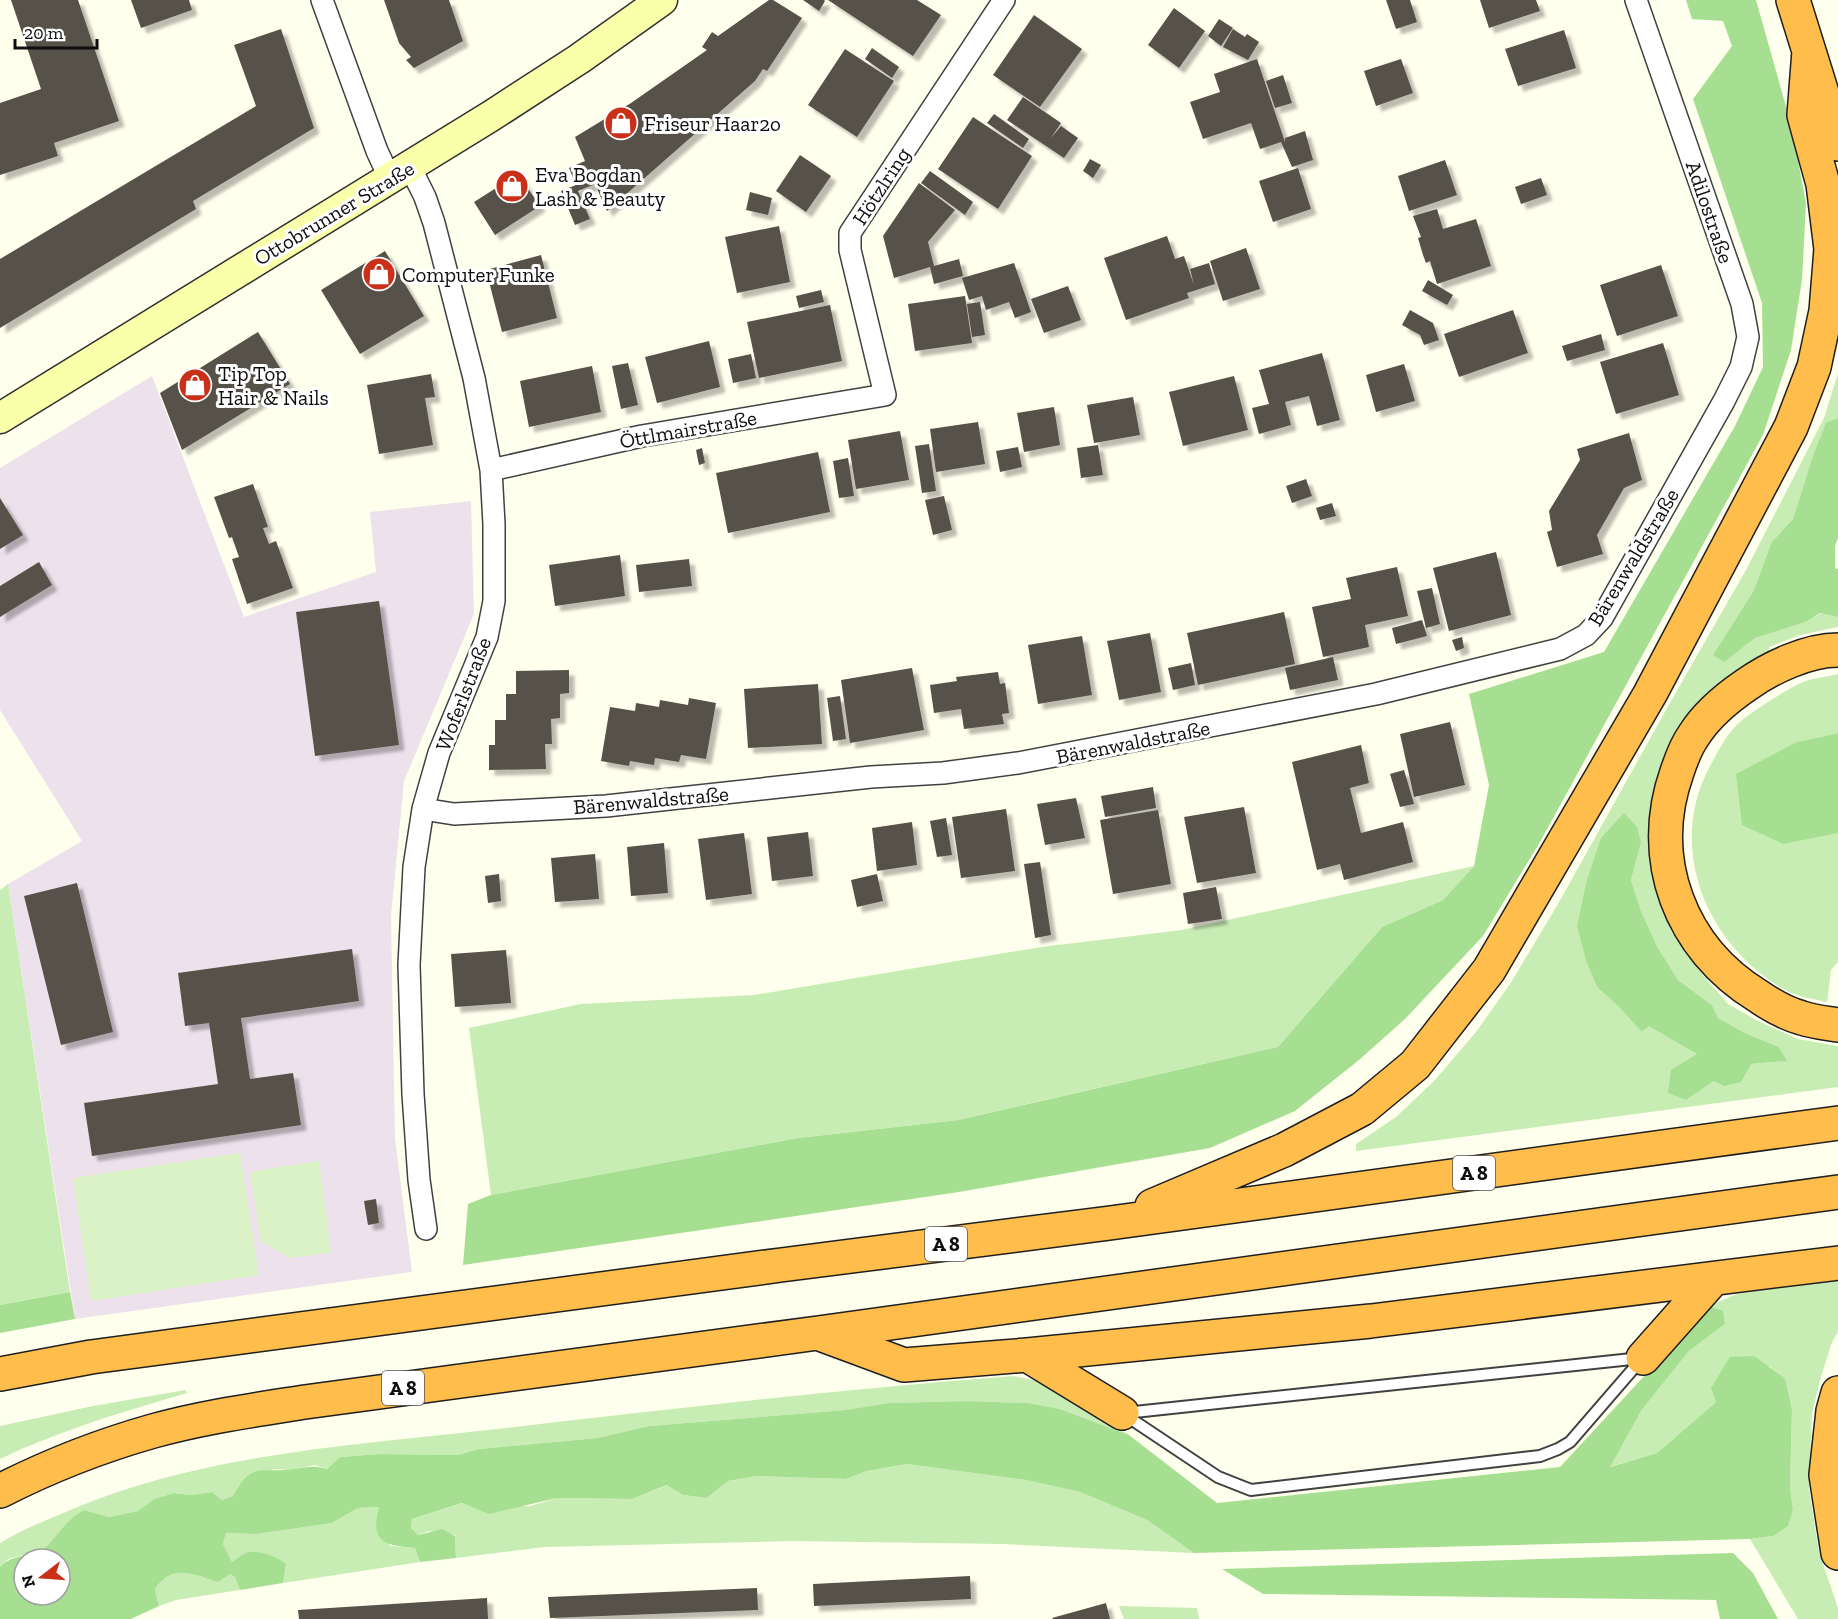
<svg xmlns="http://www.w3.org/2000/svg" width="1838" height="1619" viewBox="0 0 1838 1619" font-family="'Zilla Slab',serif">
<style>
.industrial{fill:#ede1ec}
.green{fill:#c8edb4;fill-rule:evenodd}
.forest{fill:#a7df92;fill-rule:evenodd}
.pitch{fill:#dcf3c7}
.building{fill:#575149;filter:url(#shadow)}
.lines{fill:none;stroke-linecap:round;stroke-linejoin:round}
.lane-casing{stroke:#414141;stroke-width:14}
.street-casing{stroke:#414141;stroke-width:24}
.secondary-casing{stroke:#303030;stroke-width:33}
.highway-casing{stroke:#1f1f1f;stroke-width:36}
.lane{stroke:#fff;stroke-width:10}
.street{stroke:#fff;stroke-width:21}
.secondary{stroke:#faffa9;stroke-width:30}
.highway{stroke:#ffbd4c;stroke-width:33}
.labels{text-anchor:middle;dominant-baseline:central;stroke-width:6;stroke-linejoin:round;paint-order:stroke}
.shield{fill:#fff;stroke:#565656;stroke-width:1.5}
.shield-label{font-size:20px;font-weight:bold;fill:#0e0e0e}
.poi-label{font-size:21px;fill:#0e0e0e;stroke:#fff;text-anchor:start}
.street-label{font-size:21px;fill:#0e0e0e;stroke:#fff}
</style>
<defs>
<filter id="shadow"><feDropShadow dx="5.5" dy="5.5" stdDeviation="1.5" flood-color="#0004"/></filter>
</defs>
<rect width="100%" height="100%" fill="#ffe"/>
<path class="industrial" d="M152,376L244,617L376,572L370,512L471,501L474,614L404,781L391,916L395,1138L412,1272L75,1319L8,884L82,841L0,710V468Z"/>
<path class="green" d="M1838,373V418L1826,424L1813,455L1793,519L1771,543L1754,590L1713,655L1724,661L1755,638L1806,622L1821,613L1838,617V627L1800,635L1769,647L1770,654L1723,681L1700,703L1662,769L1651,810L1649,850L1659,899L1672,933L1701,973L1728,1004L1758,1021L1798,1039L1838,1046V1087L1356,1151V1144L1396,1117L1435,1080L1476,1032L1510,984L1558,904L1671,701L1746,570L1824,418ZM1641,843L1631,880L1641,911L1657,946L1678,980L1712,1005L1718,1018L1745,1033L1779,1047L1786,1061L1751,1064L1714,1081L1686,1100L1698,1054L1649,1025L1643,1032L1619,1007L1597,987L1586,961L1577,927Z
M1838,674V733L1797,742L1838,833V962L1831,970L1827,1002C1814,999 1799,997 1787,991C1708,948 1665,849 1710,766C1718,751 1728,732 1741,721C1754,710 1787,689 1803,682C1813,678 1827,677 1838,674Z
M1474,866L1443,900L1382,927L1278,1047L957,1120L798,1138L491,1195L469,1028L581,1004L754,995L1041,947L1182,930Z
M8,884L70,1292L0,1305V890Z
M1838,1279V1332L1832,1342L1821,1377L1812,1413L1809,1488L1819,1552L1838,1608V1619H1798L1750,1539L1773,1536L1793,1509L1790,1487L1792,1409L1785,1378L1769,1366L1716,1402L1657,1453L1609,1467L1641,1411L1689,1351L1725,1324L1709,1306L1737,1294Z
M1014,1376L1053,1384L1129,1435L1060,1409L1029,1403L968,1401L888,1403L847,1410L649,1426L597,1438L479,1449L458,1455L379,1454L340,1457L327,1469L315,1465L291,1470L273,1469L239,1485L233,1496L222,1500L212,1492L191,1495L174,1493L154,1499L138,1511L109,1517L84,1510L42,1550L8,1559L0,1567V1543C19,1531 40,1523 61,1514C198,1453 350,1446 497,1429C669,1409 842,1389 1014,1376Z
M185,1390L187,1393C123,1412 60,1430 0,1459V1426L93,1406Z
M907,1464L1026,1480L1080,1492L1147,1520L1194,1553L1002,1544L793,1541L545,1547L456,1558L455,1535L429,1531L418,1535L411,1528L412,1519L463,1503L471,1507L530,1506L557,1498L632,1499L668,1485L683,1495L707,1498L728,1481L757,1476L846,1479L867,1471Z
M379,1507L378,1512L390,1546L415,1548L420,1562L283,1583L286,1564L239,1558L232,1562L223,1544L226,1533L257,1534L332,1523L358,1508Z
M177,1572H192L202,1577L230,1574L235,1577L240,1590L176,1600L159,1606L155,1589L162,1580Z
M1119,1606L1197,1608L1199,1619H1124Z"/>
<path class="forest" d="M1686,0H1756L1791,124L1806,203L1802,280L1791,350L1763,435L1540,842L1483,936L1405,1019L1359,1060L1295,1111L1210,1148L959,1192L463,1265L468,1204L491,1195L798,1138L958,1120L1278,1047L1382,927L1443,900L1474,866L1489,785L1469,694L1604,652L1735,426L1763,367L1762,303L1693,99L1732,46L1723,21L1692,19Z
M1838,418V538L1835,546V568L1838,569V617L1820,613L1806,622L1755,638L1724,662L1713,655L1754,590L1771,543L1793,519L1813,455L1826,423Z
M1838,733V833L1783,844L1742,825L1736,774L1797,742Z
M1624,813L1637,827L1641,843L1631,880L1641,911L1657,946L1678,980L1712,1005L1718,1018L1745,1033L1779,1047L1787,1061L1751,1064L1741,1082L1724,1086L1714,1081L1686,1100L1668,1093L1671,1070L1697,1054L1649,1026L1642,1032L1619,1007L1597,987L1586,961L1577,927L1586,883L1601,838Z
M70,1292L75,1319L0,1333V1305Z
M1709,1306L1723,1311L1725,1324L1689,1351L1641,1411L1610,1467L1657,1453L1716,1402L1711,1388L1730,1357L1754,1356L1785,1378L1792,1409L1790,1487L1793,1509L1788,1526L1773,1536L1750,1539L1194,1553L1147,1520L1080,1492L1026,1480L907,1464L867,1471L846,1479L757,1476L728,1481L707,1498L683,1495L667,1485L632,1499L557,1498L489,1514L462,1503L412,1519L411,1528L418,1535L442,1529L455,1536L456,1558L420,1562L415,1548C384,1546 370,1542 379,1507L358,1508L332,1523L257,1534L226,1533L223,1544L232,1562C237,1559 244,1553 249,1552C259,1550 279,1557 286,1564L283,1583L240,1590L235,1577L230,1574L218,1582C193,1574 173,1563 155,1589L159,1606L131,1619H0V1567C13,1553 31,1558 43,1549C59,1536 64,1521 84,1510L109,1517L138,1511L154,1499L174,1493L191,1495L212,1492L222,1500L233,1496C251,1460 262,1474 294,1469C307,1467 314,1465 327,1469L340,1457L379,1454L458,1455L479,1449L597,1438L649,1426L846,1410L888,1403L968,1401L1029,1403L1060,1409L1129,1435L1217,1503L1560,1467ZM24,1559H60V1595H24Z
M1733,1553L1753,1573L1778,1619H1720L1716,1600L1263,1594L1222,1569Z"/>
<path class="pitch" d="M240,1153L259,1275L91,1301L73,1178Z
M319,1161L331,1253L290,1258L261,1241L250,1172Z"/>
<path class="building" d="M11,0H78L119,121L54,143L58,156L0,175V103L41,89Z
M131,0H189L192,10L141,28Z
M384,0H449L463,41L414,68L406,60L411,57L399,43Z
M769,0H773L802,18L767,71L763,69L755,81L607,211L595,184L578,191L590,219L575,225L561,191L576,185L569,168L585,161L575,137L631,103L707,50L702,47L712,32L718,36Z
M803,0H824L825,1L819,11Z
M828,0H917L941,15L913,56Z
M1386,0H1410L1417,22L1396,29Z
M1480,0H1536L1540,11L1489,28Z
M1174,8L1205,31L1179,68L1148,45Z
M1034,15L1082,49L1040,107L993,75Z
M1219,19L1233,28L1221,46L1208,36Z
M281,29L314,128L193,201L196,209L0,328V259L256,106L234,45Z
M1233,29L1245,37L1247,34L1259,42L1248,60L1223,47Z
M1564,30L1576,68L1518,86L1505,49Z
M872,48L899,67L892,78L865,59Z
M845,49L894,81L857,137L808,105Z
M1257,59L1285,142V138L1305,131L1313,160L1292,167L1281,142L1260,149L1251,123L1203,139L1190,102L1220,92L1214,74Z
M1401,59L1413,93L1376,106L1364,71Z
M1283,75L1292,103L1275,108L1266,81Z
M1023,97L1061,123L1051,138L1061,126L1078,138L1064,158L1007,120Z
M994,114L1029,139L1023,148L987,123Z
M973,117L1032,156L998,209L938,169Z
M800,155L831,176L806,212L776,191Z
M1090,159L1101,165L1093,178L1083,171Z
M1445,160L1457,195L1409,211L1398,176Z
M1298,168L1311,209L1273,222L1259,181Z
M930,171L973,202L965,215L921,183Z
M518,174L540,206L495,235L474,202Z
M1541,178L1547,195L1521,204L1515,187Z
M919,183L955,210L928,242L934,266L959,259L963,276L934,284L930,267L894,278L883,236Z
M750,192L772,198L768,215L746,210Z
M1437,209L1443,229L1476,219L1491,266L1437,284L1430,261L1426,263L1423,255L1418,238L1421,237L1413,216Z
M779,226L790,282L737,293L725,237Z
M1167,236L1175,259L1184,256L1194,285L1190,269L1209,263L1215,284L1187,293L1189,298L1126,320L1104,258Z
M1246,248L1260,289L1223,301L1210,261Z
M385,251L424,316L360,354L321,290Z
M541,255L557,318L502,332L486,270Z
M1014,263L1031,312L1015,318L1009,302L986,310L982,296L969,300L962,278Z
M1661,265L1678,316L1617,336L1600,285Z
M1428,280L1453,295L1447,305L1422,291Z
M1068,286L1081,320L1044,333L1031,299Z
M821,290L824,302L799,308L796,296Z
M965,296L972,343L915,351L908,304Z
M980,302L985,335L972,337L967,304Z
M830,305L842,361L759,378L747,322Z
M1410,310L1433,323L1439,340L1424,345L1420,335L1402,325Z
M1513,310L1528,353L1459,377L1444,334Z
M258,332L290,384L182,450L160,393Z
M1601,334L1605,350L1567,361L1562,346Z
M709,341L720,387L657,403L645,357Z
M1663,343L1679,395L1616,414L1600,362Z
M1322,353L1340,420L1317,426L1309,396L1285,402L1291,425L1259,434L1252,408L1269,404L1259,370Z
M751,354L756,378L733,383L728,359Z
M628,363L638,405L621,409L612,366Z
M1404,364L1415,401L1376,412L1366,375Z
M592,366L601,412L529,427L520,381Z
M431,374L435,397L425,398L433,445L379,454L367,385Z
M1234,376L1248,430L1183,446L1169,392Z
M1133,397L1140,435L1094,443L1087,405Z
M1054,407L1060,445L1024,452L1017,413Z
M978,422L985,464L936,472L930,429Z
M900,431L909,480L856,489L848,440Z
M1629,433L1642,480L1624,488L1597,535L1603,554L1557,567L1547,532L1552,530L1549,511L1580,460L1577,449Z
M929,444L936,491L922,493L915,446Z
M1098,445L1103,475L1081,478L1077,448Z
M1018,447L1022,467L1000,472L996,451Z
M702,448L705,463L699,465L696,450Z
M818,452L830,512L728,533L716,473Z
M848,458L854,496L839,498L833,461Z
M1306,479L1312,496L1292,503L1286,486Z
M253,484L268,527L263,528L269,544L276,541L293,588L247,604L232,559L239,557L232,537L229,538L214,497Z
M944,496L952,530L933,535L925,500Z
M0,498L23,535L0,549Z
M1332,503L1336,516L1320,520L1316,508Z
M1496,552L1511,615L1449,631L1433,568Z
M620,555L625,596L555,606L549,565Z
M689,559L692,586L639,592L636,565Z
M39,562L52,585L0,617V586Z
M1397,567L1408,616L1365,625L1369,647L1323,657L1312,607L1351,599L1346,578Z
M1432,588L1440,624L1426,628L1417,591Z
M379,601L399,745L315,756L296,612Z
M1284,612L1295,664L1198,685L1187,633Z
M1422,620L1427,636L1396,644L1392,628Z
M1150,633L1161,692L1119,700L1107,641Z
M1082,636L1092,695L1038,704L1028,645Z
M1462,637L1464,648L1456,651L1452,640Z
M1333,657L1338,680L1290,690L1285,668Z
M1191,663L1195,685L1173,690L1168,668Z
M912,668L924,730L850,743L841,680Z
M569,670V693L560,694V718L551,719L552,744H545L546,769L489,770V745H495V720H506V694H516V671Z
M998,672L1000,684L1005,683L1009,713L1002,714L1004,724L964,729L961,709L934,713L930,685L957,681L956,677Z
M818,684L822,744L748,748L744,689Z
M840,696L846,739L833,741L827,698Z
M689,698L716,703L706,759L681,755L679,762L655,758L654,765L630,761L629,766L601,761L610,707L635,711L636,703L659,707L660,700L688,705Z
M1450,722L1465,785L1414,797L1400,734Z
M1361,745L1369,783L1350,788L1361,833L1403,822L1413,862L1344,880L1340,864L1317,870L1292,762Z
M1404,770L1414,804L1400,807L1390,774Z
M1153,787L1156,808L1105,817L1101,796Z
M1076,798L1085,838L1045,845L1037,804Z
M1244,807L1256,873L1197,883L1184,817Z
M1006,809L1015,871L961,878L952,817Z
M1158,810L1171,884L1113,894L1100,820Z
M946,818L952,855L937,857L930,821Z
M912,822L917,865L877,871L872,828Z
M808,832L813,876L772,881L767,837Z
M744,833L752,894L706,900L698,839Z
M664,843L668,893L631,896L627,847Z
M595,854L599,899L555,902L551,858Z
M1040,862L1051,935L1035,938L1024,864Z
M499,874L501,901L488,903L485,876Z
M877,874L883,901L857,907L851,880Z
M77,883L113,1032L61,1045L24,896Z
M1216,887L1222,919L1188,924L1183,893Z
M352,949L359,1001L241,1018L250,1079L293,1073L301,1125L92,1156L84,1103L218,1084L209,1023L185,1026L178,973Z
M506,950L511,1003L455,1007L451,954Z
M376,1199L379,1223L368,1225L364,1201Z
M970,1576L971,1599L814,1606L813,1584Z
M757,1588L758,1610L550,1618L548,1597Z
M487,1598L488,1619H299L298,1610Z
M1106,1603L1110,1619H1053L1052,1618Z"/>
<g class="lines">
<defs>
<path id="lane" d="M1125,1413L1641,1358
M1125,1415L1218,1477L1251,1490L1540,1456L1558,1449L1570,1442L1640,1361"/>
<path id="street" d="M322,0L377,151L390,179
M410,167L425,197L434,223L474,378L491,470L494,524V601L487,637L439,753L423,809L414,867L409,965L413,1094L419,1180L426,1229
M491,470L642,436L885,395L850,250V233L1004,0
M423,809L454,814L606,806L871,777L943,773L1018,763L1376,694L1560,649L1586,635L1602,618L1724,401L1741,367L1748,337L1742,304L1636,0"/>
<path id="secondary" d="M0,418L491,116L579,59L662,0"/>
<path id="highway" d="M1793,0L1838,144
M1838,650C1807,650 1770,668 1746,685C1727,698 1706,716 1694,735C1686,746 1681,760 1677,772C1646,859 1680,948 1758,996C1771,1005 1787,1014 1802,1018C1814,1022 1826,1023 1838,1025
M1152,1206L1284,1150L1362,1109L1415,1065L1489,970L1650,694L1791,427L1814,367L1826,311L1831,249L1823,184L1804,115L1809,51
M823,1335L904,1365L1027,1355L1371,1321L1838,1263
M1027,1355L1122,1413
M1643,1358L1713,1279
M0,1374L91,1357L781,1265L1110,1223L1838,1123
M1838,1393L1833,1411L1826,1475L1838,1553
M0,1491C49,1466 100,1446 153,1431C203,1417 254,1410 305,1402L818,1333L1838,1192"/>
</defs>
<use href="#lane" class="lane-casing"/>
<use href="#street" class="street-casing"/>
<use href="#secondary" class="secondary-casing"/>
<use href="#highway" class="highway-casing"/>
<use href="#lane" class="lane"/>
<use href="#street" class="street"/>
<use href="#secondary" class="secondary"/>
<use href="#highway" class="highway"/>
</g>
<defs>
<symbol id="shop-disc" viewBox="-11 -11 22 22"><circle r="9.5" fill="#ca3019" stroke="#fff"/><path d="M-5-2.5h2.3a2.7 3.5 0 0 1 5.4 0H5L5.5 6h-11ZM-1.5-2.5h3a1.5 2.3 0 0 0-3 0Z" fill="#fff"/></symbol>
</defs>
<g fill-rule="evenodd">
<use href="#shop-disc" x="602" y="104" width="38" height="38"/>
<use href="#shop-disc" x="493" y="167" width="38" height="38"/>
<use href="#shop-disc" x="360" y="255" width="38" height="38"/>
<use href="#shop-disc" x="176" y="366" width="38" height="38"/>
</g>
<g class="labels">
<g class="shield">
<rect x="1453" y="1156" width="42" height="34" rx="4.5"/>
<rect x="925" y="1227" width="42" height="34" rx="4.5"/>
<rect x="382" y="1371" width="42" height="34" rx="4.5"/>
</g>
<g class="shield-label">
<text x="1474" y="1173">A 8</text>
<text x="946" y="1244">A 8</text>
<text x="403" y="1388">A 8</text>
</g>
<g class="poi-label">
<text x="644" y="123">Friseur Haar2o</text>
<text x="535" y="174">Eva Bogdan<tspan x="535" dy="24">Lash &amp; Beauty</tspan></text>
<text x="402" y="274">Computer Funke</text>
<text x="218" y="373">Tip Top<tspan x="218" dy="24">Hair &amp; Nails</tspan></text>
</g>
<g class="street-label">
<text transform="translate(881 186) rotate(-57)">Hötzlring</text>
<text transform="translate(1710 212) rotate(71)">Adilostraße</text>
<text transform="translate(334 213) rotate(-31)">Ottobrunner Straße</text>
<text transform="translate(688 429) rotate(-10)">Öttlmairstraße</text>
<text transform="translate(1633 557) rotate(-59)">Bärenwaldstraße</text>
<text transform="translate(463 694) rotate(-69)">Woferlstraße</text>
<text transform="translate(1133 742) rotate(-11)">Bärenwaldstraße</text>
<text transform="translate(651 800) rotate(-5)">Bärenwaldstraße</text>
</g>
</g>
<g transform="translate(42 1577) rotate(253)"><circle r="28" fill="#ffffff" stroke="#9f9f9f" stroke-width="1.5"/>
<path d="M0-4.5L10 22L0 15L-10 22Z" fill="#ca3019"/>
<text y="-9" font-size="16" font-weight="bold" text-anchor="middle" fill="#0e0e0e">N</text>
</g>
<path d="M15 39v9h82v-9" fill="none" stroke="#0e0e0e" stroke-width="3"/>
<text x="24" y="39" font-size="18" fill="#0e0e0e" stroke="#ffffff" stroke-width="4.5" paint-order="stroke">20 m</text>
</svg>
